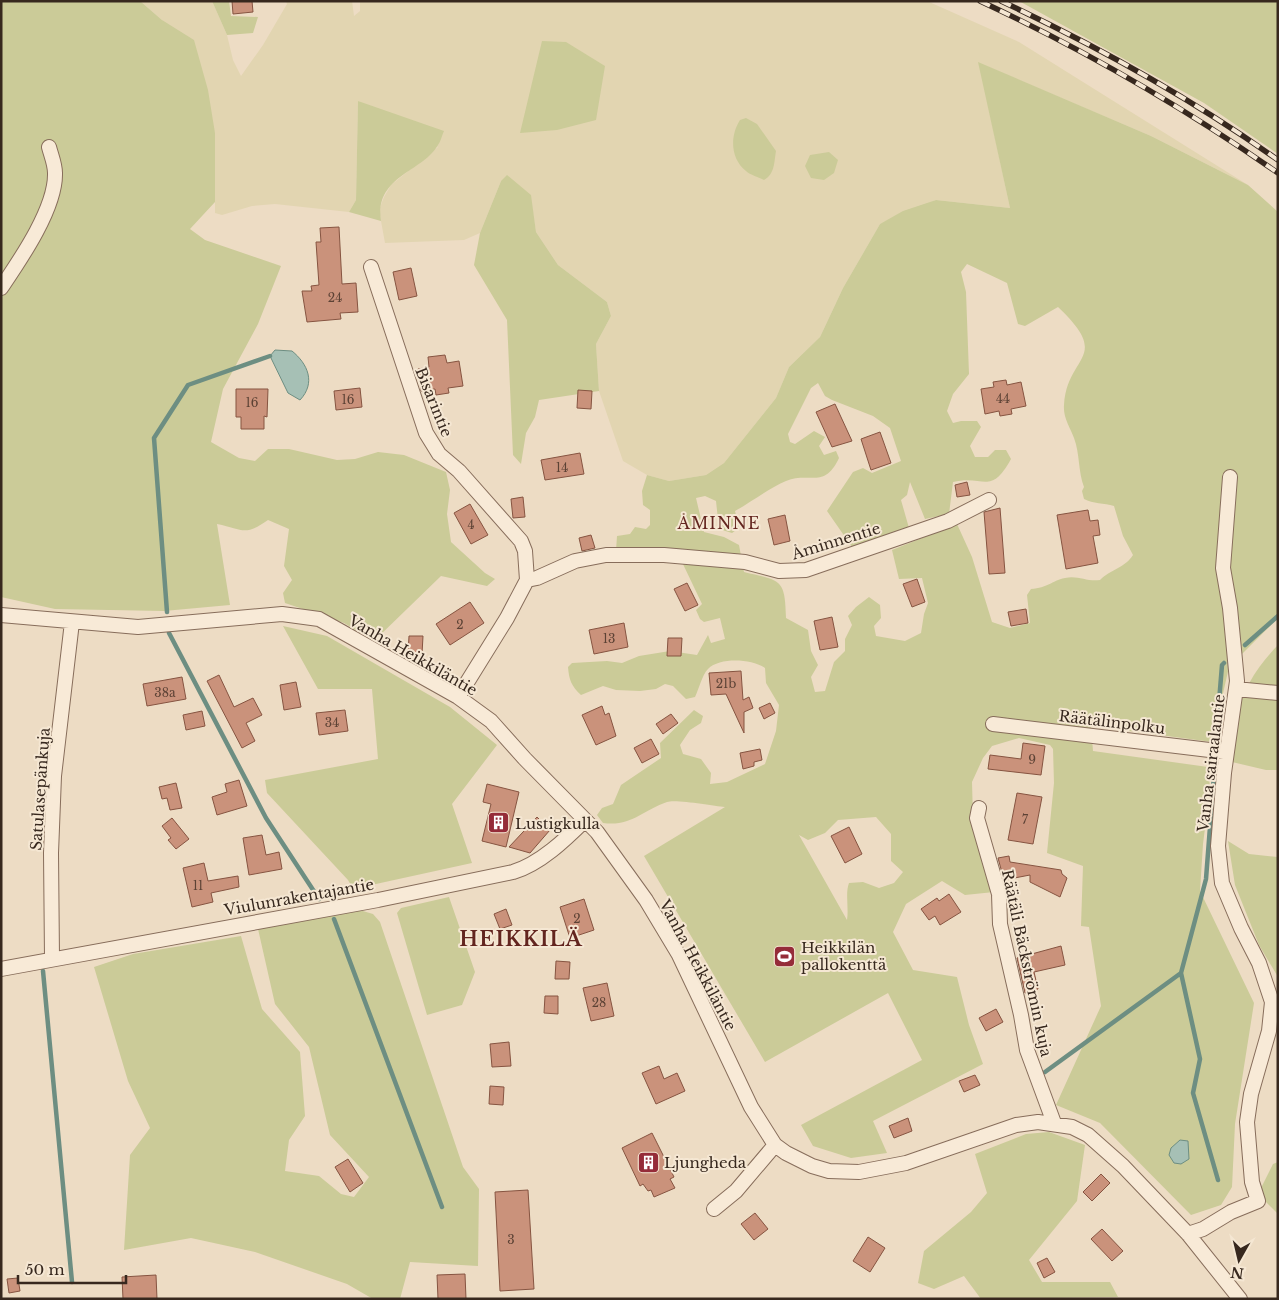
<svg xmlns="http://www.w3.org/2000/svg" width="1279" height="1300" viewBox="0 0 1279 1300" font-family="'Libre Baskerville',serif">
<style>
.farmland{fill:#e2d5b1}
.green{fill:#cbcb98;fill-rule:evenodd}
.water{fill:#a6c0b5;stroke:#6d8e82}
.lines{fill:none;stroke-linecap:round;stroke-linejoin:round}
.stream{stroke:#6d8e82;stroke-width:4.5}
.building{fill:#ca927b;stroke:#865441}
.minor-casing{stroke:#876d5b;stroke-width:16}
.minor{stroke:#f8ead7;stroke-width:14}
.rail-casing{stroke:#37281e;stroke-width:5.5}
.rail{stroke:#f5e7d3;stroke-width:4;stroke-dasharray:11;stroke-linecap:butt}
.labels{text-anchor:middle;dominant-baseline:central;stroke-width:4;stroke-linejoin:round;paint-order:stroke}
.number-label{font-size:12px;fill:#5c4235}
.street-label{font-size:15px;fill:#37281e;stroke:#f5e7d3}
.poi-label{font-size:15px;fill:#37281e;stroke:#f5e7d3;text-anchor:start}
.neighbourhood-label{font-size:16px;letter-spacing:1px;fill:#63251f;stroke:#f5e7d3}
.district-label{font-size:20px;font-weight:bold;letter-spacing:1px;fill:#63251f;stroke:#f5e7d3}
</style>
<rect width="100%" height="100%" fill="#eddcc4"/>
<path class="farmland" d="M140,1H212L227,35L233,60L241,76L263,45L287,4L286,1H352L354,16L360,11V1H927L1019,42L1248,185L1151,136L979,63L1010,208L936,200L880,224L843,288L820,337L789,367L776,398L724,463L706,475L669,481L647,475L623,461L599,391L596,344L611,316L607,302L558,265L536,232L530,195L501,181L480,233L464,240L385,243L379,210L384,197L391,185L438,147L358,101L356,200L349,212L275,204L252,206L222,215L215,213V133L162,20Z"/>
<path class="green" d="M1,1H140L162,20L194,40L208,90L215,133V202L190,229L205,240L281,266L258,324L223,389L211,442L239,458L255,461L268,449H289L337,460L355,459L378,452L404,455L446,472L450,490L447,514L451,542L485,573L495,579L487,586L441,576L374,641L344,623L285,603L283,593L292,580L284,566L289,529L268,520C244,537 243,529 217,524L230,605L164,611L55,609L1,597Z
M212,1H229L231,16L258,17L253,33L227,35Z
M1019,1H1278V154L1204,103Z
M542,41L566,42L605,66L596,120L557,130L520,133Z
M978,62L1151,136L1248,185L1278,212V618L1229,667L1212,742L1092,726L1090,714L1093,751L1208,767L1210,788L1203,844L1200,891L1254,1003L1235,1124L1232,1187L1221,1205L1191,1215L1100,1123L1056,1105L1101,1006L1089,927L1081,926L1083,866L1047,853L1054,783L1053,749L1050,745L1019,738L992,746L983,758L972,782L973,818L994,892L965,895L942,881L906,904L893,932L913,970L957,977L969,1025L983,1064L873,1121L887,1153L851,1158L813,1146L801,1125L922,1060L888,993L765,1062L644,856L725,807C713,806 676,799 667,802C643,810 631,827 603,823L597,815L602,808L613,804L621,785L661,758L660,743L694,710L703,716L701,723L690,730L680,745L683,754L701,759L711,773L710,784L727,782L765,764L776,731L779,705L766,683L765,668C752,659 720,657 708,669C702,675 699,689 695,697L686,699L673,686L665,684L656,689L640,691L616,690L603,686L581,695C571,686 569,679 568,667L572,663L607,661L622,663L639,656L670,651L697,655L708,635L711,643L725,639L720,618L704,622L700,619L696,610L702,604L682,562L616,551L617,536L630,534L635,527L646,529L650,525V510L643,505L642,491L647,475L669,481L706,475L724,463L776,398L789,367L820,337L843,288L880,224L903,211L936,200L1010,208ZM967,264L1007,283L1018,324L1025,326L1058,307C1113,359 1067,354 1064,405C1063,418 1070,427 1074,438C1080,454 1078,472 1084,487L1082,491L1084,499C1093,504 1104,503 1114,506L1123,536L1133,555C1125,568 1111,569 1100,580C1087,582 1078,575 1065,578C1051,581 1048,588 1031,589L1027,595L1030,623L1010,628L992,622L972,557L957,524L892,550L899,579L922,578L928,603L924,614L921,633L905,641L876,636L874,626L881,618L880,605L869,597L856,607L848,616L852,625L845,639V651L834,662L825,691L815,692L811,677L818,665L811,651L808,630L786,618C785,578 781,581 744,572L739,545L724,537L704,532L696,498L705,496L716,501L719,529L732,533L739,528L735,511C751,502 771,487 786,481C810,471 824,490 839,458L836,451L824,455L819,446L825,437L814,431L795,444L790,442L788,434L811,388L818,383L825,396L832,400L873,416L890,428L901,461L872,473L863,468L853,472L827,511L852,547L909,528L901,500L907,495L910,482L925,519L949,514L953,482C984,474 990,497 1011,459L1006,450H995L988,457H975L970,446L981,427L977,421H961L953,423L947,411L953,394L969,374L966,292L961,272ZM876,817L891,834V861L903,872L894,883L879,888L863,882L849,883C845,893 849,908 847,920L799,835L808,840L825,833L838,820Z
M358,101L444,131C442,135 441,141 438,145C423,172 374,176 381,221L349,212L356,200Z
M746,118L757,124L776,151C774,162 775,174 764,180C759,177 750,175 746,171C730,158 730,136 740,120Z
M829,152L838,160L834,173L824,180L811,178L805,166L810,155Z
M507,175L531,195L536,232L558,265L607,302L611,316L596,344L599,391L539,400L535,417L526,433L521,464L513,455L507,320L474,265L480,233L501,181Z
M283,626L327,636L450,707L497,745L452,804L472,863L353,889L348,880L267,793L265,780L378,759L372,689H318Z
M1278,645V770H1266L1232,762L1239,722L1235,720C1242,690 1257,667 1278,645Z
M1228,841L1249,854L1278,857V977L1259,945L1235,885Z
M449,897L475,972L462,1005L427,1015L397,913L401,908Z
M356,909L373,914L380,922L463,1167L479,1189L478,1266L410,1262L400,1299H373L347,1284L255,1252L191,1238L124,1250L130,1155L150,1128L128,1081L94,967L133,954L241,936L262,1009L300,1052L305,1116L289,1140L285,1171L319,1176L341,1194L354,1197L369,1177L330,1135L309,1047L275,1004L258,929Z
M1049,1132L1085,1145L1077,1201L1029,1260L1042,1282H1110L1118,1297L981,1299L964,1276L934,1289L918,1283L924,1251L971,1212L987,1193L975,1154L1026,1134Z
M1278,1162V1214L1266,1202L1260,1190L1273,1164Z"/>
<path class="water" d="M275,350L292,351C308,364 316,383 300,400L288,393L270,356Z
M1180,1140L1188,1141L1189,1159L1181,1164L1174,1163L1169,1155L1171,1148Z"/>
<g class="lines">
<path class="stream" d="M167,612L154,438L188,385L270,356
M169,633L266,818L319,899
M1245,645L1278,616
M1216,739L1222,665L1224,663
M334,919L442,1207
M43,971L72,1282
M1181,973L1200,1059L1193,1093L1218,1180
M1045,1072L1181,973L1206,879L1215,762"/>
</g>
<path class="building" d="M232,1H252L253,12L233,14Z
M339,227L342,284L356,283L358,312L340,313L341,319L307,322L302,291H312L311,286L319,285L316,242H321L320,228Z
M411,268L417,296L399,300L393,272Z
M445,355L447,363L459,361L463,386L448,388L449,393L436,395L435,389L421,391L418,369L429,367L428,357Z
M1006,380L1007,385L1021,382L1026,406L1011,409L1012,414L1000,416L999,411L985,414L981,389L994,387L993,382Z
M360,388L362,407L336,410L334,391Z
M236,389H268L267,417L264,416V429H241V417H236Z
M578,390L592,391L591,409L577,408Z
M835,404L852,441L832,447L816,412Z
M880,432L891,463L871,470L861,439Z
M580,453L584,474L545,480L541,460Z
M967,482L970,495L957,497L955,485Z
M523,497L525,517L513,518L511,499Z
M470,504L488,535L471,544L454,513Z
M1000,508L1005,573L989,574L984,512Z
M1088,510L1090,521L1098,520L1100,535L1093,536L1098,563L1066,569L1057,515Z
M785,515L790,541L774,545L768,519Z
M591,535L595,548L582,551L579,538Z
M917,579L925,602L912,607L903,584Z
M687,583L698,605L685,611L674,589Z
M470,602L484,623L450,645L436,624Z
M1026,609L1028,623L1011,626L1008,612Z
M832,617L838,647L820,650L814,621Z
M624,623L628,647L594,654L589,630Z
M409,636H423L422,654H408Z
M668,638H682L681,656H667Z
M741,671L743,700L749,697L753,708L744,712V733L726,694L711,695L709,673Z
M219,675L234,707L253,698L262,715L246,723L255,741L242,748L207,681Z
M182,677L186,699L147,706L143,684Z
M296,682L301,707L284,710L280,685Z
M770,703L775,713L764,719L759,708Z
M602,706L605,715L609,713L616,736L596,745L582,715Z
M345,710L348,731L319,735L316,713Z
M202,711L205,726L186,730L183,715Z
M671,714L678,723L663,734L656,724Z
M651,739L659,754L642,763L634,748Z
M1023,743L1045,746L1041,775L988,769L990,755L1021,759Z
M760,749L762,760L754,762V766L743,769L740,753Z
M239,780L247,806L217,815L212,797L227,792L225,784Z
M176,783L182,808L170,810L167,798L162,799L159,787Z
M487,784L519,792L506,847L482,841L491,804L483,802Z
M1017,793L1042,797L1033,844L1008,840Z
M537,817L550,830L530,853L509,847Z
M172,818L189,839L176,849L168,840L171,838L162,826Z
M849,827L862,854L845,863L831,836Z
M262,835L266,855L279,852L282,869L249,875L243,838Z
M1009,856L1010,862L1061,870L1062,874L1067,878L1060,897L1030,882V875L1004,880L998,858Z
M204,863L208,881L238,876L239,887L211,893L213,902L192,907L183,868Z
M949,894L961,912L940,925L935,916L929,920L921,909L937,898L939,901Z
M584,899L594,930L570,938L560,907Z
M506,909L512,925L500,929L494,914Z
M1061,946L1065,965L1034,972L1038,989L1025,993L1017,958Z
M556,961L570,962L569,979H555Z
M607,983L614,1016L591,1021L583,988Z
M545,996H558V1014L544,1013Z
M996,1009L1003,1022L986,1031L979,1018Z
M509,1042L511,1066L492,1067L490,1044Z
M659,1066L664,1079L677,1073L685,1091L656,1104L642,1073Z
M975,1075L980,1085L964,1092L959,1081Z
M490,1086L504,1087L503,1105L489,1104Z
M908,1118L912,1131L894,1138L889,1126Z
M652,1133L674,1177L670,1179L675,1188L654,1197L651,1190L648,1191L643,1184L640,1186L622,1148Z
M348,1159L363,1183L350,1192L335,1167Z
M1101,1174L1110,1183L1092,1201L1083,1192Z
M528,1190L534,1289L500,1291L495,1192Z
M755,1213L768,1229L754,1240L741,1224Z
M1102,1229L1123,1251L1112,1261L1091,1239Z
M868,1237L885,1248L870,1272L853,1261Z
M1047,1258L1055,1272L1044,1278L1037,1263Z
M465,1274L466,1299H438L437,1275Z
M156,1275L157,1299H123L122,1277Z
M18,1278L20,1291L9,1293L7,1279Z"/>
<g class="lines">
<defs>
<path id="minor" d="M371,267L426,433L439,454L459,471L521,541L525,551L527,580
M1,288C20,260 56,208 55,173C55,164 51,155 49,147
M1,615L138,627L282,614L319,619L458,697L491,721L525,759L597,832L646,900L679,955L751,1107L775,1145L786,1153L812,1166L829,1171L859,1172L906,1163L1016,1125L1038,1122L1072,1127L1088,1135L1123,1166L1188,1234L1240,1299
M1236,689L1278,693
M458,697L507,618L527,580L537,578L575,561L606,555H664L745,562L779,571L806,570L948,521L989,500
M993,724L1226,752
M979,808L977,818L999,894L1000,924L1021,1015L1027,1050L1054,1123
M52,958L51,853L54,776L72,622
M1,969L378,900L513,872C540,864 566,839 585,820
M714,1209L736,1191L775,1145
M1188,1234L1203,1229L1231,1212L1258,1201L1252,1182L1247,1122L1251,1094L1269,1031L1272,1002L1259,963L1241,928L1222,883L1218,846L1224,773L1237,681L1230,608L1223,568L1230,477"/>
</defs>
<use href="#minor" class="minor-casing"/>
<use href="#minor" class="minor"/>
<defs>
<path id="rail" d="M980,1C1085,50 1183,107 1278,173
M1001,1C1097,46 1192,99 1278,160"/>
</defs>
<use href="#rail" class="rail-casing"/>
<use href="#rail" class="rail"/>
</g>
<defs>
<symbol id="building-square" viewBox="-11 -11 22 22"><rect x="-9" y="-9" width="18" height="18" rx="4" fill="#952c39" stroke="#f5e7d3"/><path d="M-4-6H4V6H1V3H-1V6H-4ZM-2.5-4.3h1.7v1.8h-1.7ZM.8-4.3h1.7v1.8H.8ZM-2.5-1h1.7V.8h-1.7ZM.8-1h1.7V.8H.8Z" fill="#fff"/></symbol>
<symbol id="stadium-square" viewBox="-11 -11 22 22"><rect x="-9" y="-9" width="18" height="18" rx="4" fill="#952c39" stroke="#f5e7d3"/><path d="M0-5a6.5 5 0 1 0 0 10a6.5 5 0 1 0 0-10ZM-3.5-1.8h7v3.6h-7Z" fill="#fff"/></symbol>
</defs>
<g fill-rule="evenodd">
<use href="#building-square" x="486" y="810" width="25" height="25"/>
<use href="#stadium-square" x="772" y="944" width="25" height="25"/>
<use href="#building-square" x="636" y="1150" width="25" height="25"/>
</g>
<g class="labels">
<g class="number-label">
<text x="335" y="297">24</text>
<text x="1003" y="398">44</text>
<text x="348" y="399">16</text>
<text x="252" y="402">16</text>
<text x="562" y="467">14</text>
<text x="471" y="524">4</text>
<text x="460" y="624">2</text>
<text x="609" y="638">13</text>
<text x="726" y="683">21b</text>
<text x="165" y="692">38a</text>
<text x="332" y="722">34</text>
<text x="1032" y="759">9</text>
<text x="1025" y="819">7</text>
<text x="198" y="885">11</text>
<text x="577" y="918">2</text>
<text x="599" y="1002">28</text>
<text x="511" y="1239">3</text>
</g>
<g class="street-label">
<text transform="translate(434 402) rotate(68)">Bisarintie</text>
<text transform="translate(836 541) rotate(-17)">Åminnentie</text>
<text transform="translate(413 655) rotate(30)">Vanha Heikkiläntie</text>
<text transform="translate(1112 722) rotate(7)">Räätälinpolku</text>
<text transform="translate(1211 763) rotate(-83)">Vanha sairaalantie</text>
<text transform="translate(40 789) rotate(-86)">Satulasepänkuja</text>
<text transform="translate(299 897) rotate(-10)">Viulunrakentajantie</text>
<text transform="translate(1027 963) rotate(78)">Räätäli Bäckströmin kuja</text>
<text transform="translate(698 965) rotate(62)">Vanha Heikkiläntie</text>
</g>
<g class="poi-label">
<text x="515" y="823">Lustigkulla</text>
<text x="801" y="947">Heikkilän<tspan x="801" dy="17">pallokenttä</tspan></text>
<text x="664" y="1162">Ljungheda</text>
</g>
<g class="neighbourhood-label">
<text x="719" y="523">ÅMINNE</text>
</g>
<g class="district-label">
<text x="521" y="939">HEIKKILÄ</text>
</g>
</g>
<rect width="1279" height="1300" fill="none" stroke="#37281e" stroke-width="5"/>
<g transform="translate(1239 1260) rotate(188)" stroke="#f5e7d3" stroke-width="4" paint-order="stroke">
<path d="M0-4L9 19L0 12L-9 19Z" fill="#37281e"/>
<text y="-8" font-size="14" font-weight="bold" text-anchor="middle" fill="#37281e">N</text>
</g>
<path d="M18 1275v8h108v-8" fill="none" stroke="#37281e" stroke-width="2.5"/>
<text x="25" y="1275" font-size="15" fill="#37281e" stroke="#f5e7d3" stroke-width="4" paint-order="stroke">50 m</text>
</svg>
